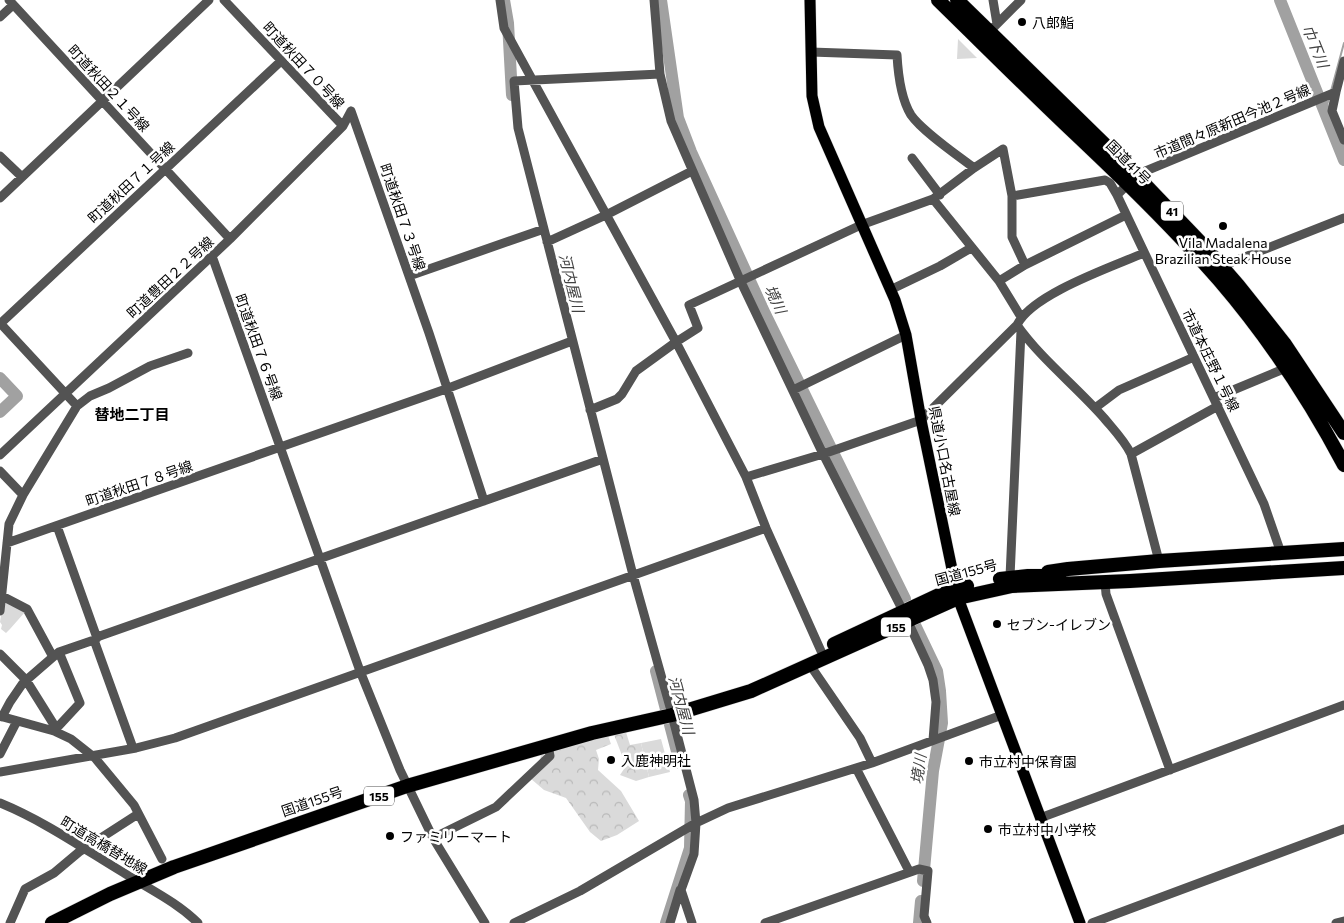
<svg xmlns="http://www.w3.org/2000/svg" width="1344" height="923" viewBox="0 0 1344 923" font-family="Commissioner,'Noto Sans JP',sans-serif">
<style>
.green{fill:#dadada}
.forest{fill:url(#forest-crowns)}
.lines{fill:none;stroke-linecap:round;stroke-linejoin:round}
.stream{stroke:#a1a1a1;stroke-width:2}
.river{stroke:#a1a1a1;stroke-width:12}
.major-casing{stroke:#dbdbdb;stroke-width:12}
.highway-casing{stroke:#dbdbdb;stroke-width:15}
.minor{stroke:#535353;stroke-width:9}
.major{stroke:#000;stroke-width:11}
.highway{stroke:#000;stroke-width:14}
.poi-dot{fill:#000;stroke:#fff;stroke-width:2}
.labels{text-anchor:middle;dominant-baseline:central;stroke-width:5;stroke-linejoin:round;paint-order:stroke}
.shield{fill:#fff;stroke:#4c4c4c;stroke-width:1}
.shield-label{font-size:12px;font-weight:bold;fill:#000}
.poi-label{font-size:14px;fill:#000;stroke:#fff;text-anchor:start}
.street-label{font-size:14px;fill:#000;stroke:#fff}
.water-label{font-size:15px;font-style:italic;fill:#424242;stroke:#fff}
.neighbourhood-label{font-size:15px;font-weight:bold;fill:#000;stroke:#fff}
</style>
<defs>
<pattern id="forest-crowns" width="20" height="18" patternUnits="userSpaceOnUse" patternTransform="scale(1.25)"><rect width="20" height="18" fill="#dadada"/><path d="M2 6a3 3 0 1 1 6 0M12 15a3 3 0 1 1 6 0" fill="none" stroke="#b9b9b9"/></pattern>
</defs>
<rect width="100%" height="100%" fill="#fff"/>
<path class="green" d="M958,39L977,58L957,59Z
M7,601L25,612L10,629L6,633L1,629L2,625L0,622L3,603Z
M661,739L670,772L649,777L641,743Z"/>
<path class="forest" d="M625,729L630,745L641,743L649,777L636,781L620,775L626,766L613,732Z
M607,733L611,744L596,750L599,759L598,770L621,791L639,821L617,835L601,841L590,832L566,798L544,790L530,778L540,766L541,751Z"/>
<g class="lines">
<path class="stream" d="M1331,91L1344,43
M1325,113L1329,98"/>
<path class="river" d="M504,0L508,23L512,95
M661,0L678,118L691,152L765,314L905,599
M1280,0L1344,160
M0,378L17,396L0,412
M915,625L937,671L940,691L942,723L933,771L923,881
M656,671L680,763
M666,923L690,848L691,801L689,795
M919,923L921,901"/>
<defs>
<path id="major" d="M810,0L812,96L819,127L895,300L906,335L921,420L958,598L1080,923"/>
<path id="highway" d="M938,0C980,41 1022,83 1065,124C1118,174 1171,225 1219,280C1268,337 1309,399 1344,465
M957,0L1136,175L1204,246L1238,285L1284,343L1344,433
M1048,572L1068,569L1159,561L1344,549
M1000,579L1028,576H1059
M834,644L943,593L967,586
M52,923L110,894L174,867L407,786L592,733L672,715L751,691L958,598L1012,586L1130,581L1344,568"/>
</defs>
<use href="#major" class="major-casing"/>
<use href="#highway" class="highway-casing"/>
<path class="minor" d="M9,0L230,239
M224,0L343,126
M500,0L504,28L676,342L746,477L766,528L821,651
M654,0L660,74L671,121L741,282L823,454L903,611L928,665L933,680L936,702L933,740
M993,0L997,24
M0,17L13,5
M986,35L1021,0
M811,52L897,55C898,73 901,99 911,115C922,131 957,155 974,168
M660,74L514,81L518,128L633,575L670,707
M1336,92L1332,111L1344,140
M351,111L429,333L484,501
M0,156L22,177
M912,158L940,195
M1136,175L1336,92L1344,61
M1128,184L1117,195L1264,504L1281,553
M1012,196L1105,180L1110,183L1117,195
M0,198L209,0
M933,199L999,281L1021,317
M547,242L606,215L692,171
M212,256L360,671L400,770L433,838L485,923
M1222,266L1344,218
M409,276L544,229
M999,281L1025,265L1126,215
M890,290L940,266L971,248
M0,323L77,406L23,495L9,524L0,611
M0,324L281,61
M1017,325C1041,359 1076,386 1104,418C1114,430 1124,440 1131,454L1159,561
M793,390L906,335
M1214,398L1286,368
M77,406L90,396L109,388L150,366L188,353
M1095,408L1119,390L1194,357
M590,410L617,399L622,394L636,371L676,342L698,328L689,305L861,225L933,199L974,168L1003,149L1012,196V237L1025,265
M1131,454L1218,406
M0,455L230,239L343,126L351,111
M0,471L23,495
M746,477L823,454L921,420L1017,325C1032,294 1112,267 1144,253
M57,526L97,638
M7,543L446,389L572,341
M1010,577L1021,331
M1105,582L1106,594L1170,770
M2,596L27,609L53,657
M94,640L133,748
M0,654L26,680L56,728
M810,665L860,738L872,763
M672,715L694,800L696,823L694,854L681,890L692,923
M0,716L54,731L71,739L95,758L134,805L162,859
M2,717L10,702L23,683L53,657L59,652L94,640L97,637L603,459
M54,731L80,703L59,652
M0,754L17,721
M856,768L909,871
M0,772L136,748L175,738L766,528
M0,803C44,821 84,849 124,873C149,889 177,902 198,923
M1040,818L1344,705
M433,838L496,807L550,756L548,745
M10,923L25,889L54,873L79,852L138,814
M514,923L580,891L696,823L728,808L872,763L1002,715
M670,923L680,890
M765,923L919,869L928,871L924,916L927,923
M1092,923L1344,829
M1336,923L1344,921"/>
<use href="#major" class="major"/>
<use href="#highway" class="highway"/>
</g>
<g class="poi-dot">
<circle cx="1022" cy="22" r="5"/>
<circle cx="1223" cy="226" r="5"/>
<circle cx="997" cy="624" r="5"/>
<circle cx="611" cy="760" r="5"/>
<circle cx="969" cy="761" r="5"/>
<circle cx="988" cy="829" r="5"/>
<circle cx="390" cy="836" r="5"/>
</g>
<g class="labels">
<g class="shield">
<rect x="1161" y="201.5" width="22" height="19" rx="4"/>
<rect x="881" y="617.5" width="30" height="19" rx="4"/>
<rect x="364" y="786.5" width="30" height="19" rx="4"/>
</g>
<g class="shield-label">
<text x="1172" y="211">41</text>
<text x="896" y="627">155</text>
<text x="379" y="796">155</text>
</g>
<g class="poi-label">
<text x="1032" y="22">八郎鮨</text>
<text x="1223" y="242" text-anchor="middle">Vila Madalena<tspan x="1223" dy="16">Brazilian Steak House</tspan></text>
<text x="1007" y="624">セブン-イレブン</text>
<text x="621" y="760">入鹿神明社</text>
<text x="979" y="761">市立村中保育園</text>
<text x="998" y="829">市立村中小学校</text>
<text x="400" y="836">ファミリーマート</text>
</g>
<g class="street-label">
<text transform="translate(304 65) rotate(47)">町道秋田７０号線</text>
<text transform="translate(109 88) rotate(47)">町道秋田２１号線</text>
<text transform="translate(1232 121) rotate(-23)">市道間々原新田今池２号線</text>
<text transform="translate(1129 162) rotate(45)">国道41号</text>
<text transform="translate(131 182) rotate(-43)">町道秋田７１号線</text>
<text transform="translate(403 217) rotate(71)">町道秋田７３号線</text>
<text transform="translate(170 277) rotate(-43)">町道豊田２２号線</text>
<text transform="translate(259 347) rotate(70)">町道秋田７６号線</text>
<text transform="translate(1211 360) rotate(64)">市道本庄野１号線</text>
<text transform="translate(945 461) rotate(79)">県道小口名古屋線</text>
<text transform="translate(139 483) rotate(-19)">町道秋田７８号線</text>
<text transform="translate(966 572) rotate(-15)">国道155号</text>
<text transform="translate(312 801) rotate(-19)">国道155号</text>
<text transform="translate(104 845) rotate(31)">町道高橋替地線</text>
</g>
<g class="water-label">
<text transform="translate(1316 46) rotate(68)">巾下川</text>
<text transform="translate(572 283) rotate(76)">河内屋川</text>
<text transform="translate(776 299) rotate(65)">境川</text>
<text transform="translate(682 705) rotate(75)">河内屋川</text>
<text transform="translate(918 769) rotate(-82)">境川</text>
</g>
<g class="neighbourhood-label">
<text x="132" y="414">替地二丁目</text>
</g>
</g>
</svg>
